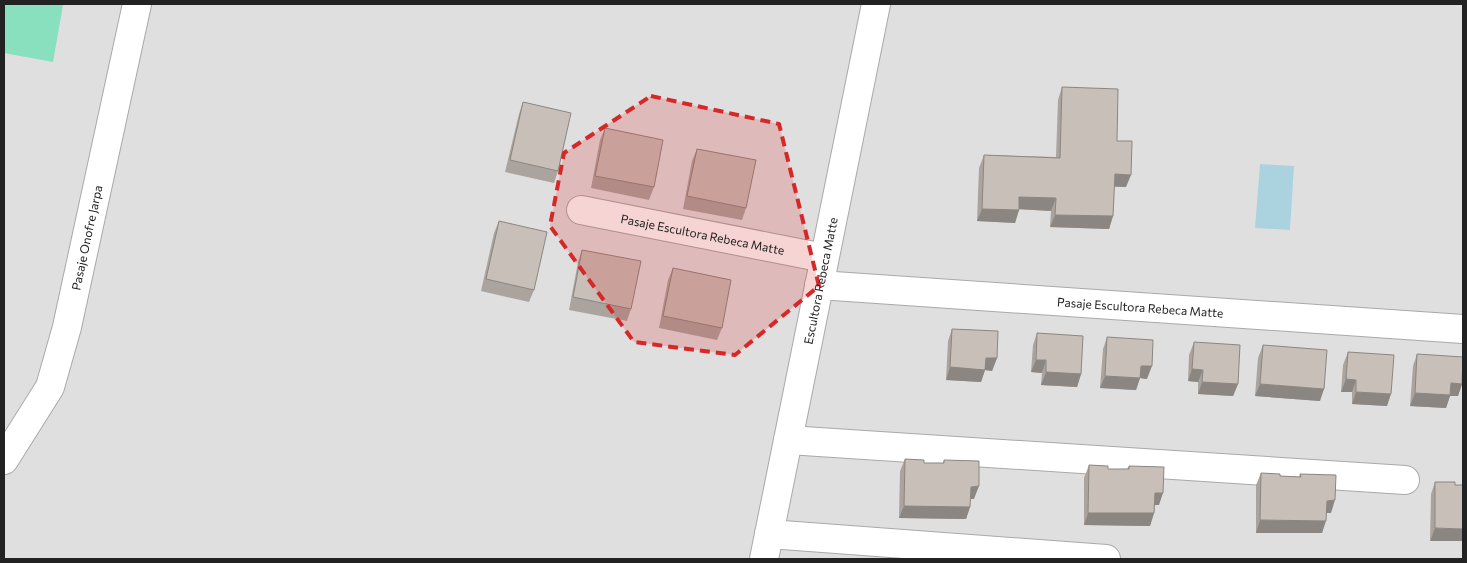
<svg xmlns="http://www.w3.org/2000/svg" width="1467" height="563" viewBox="0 0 1467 563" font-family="Commissioner,sans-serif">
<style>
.residential{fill:#e0dfdf}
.pitch{fill:#88e0be}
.water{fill:#aad3df}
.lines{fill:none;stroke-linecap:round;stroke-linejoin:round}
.minor-casing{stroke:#a9a9a9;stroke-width:30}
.minor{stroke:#fff;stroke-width:28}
.wall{fill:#aba49e}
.shaded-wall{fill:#8b8681}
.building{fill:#c7bfb8;stroke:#8b8681}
.marked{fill:#d62828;fill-opacity:0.2;stroke:#d62828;stroke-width:4;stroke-dasharray:10 6;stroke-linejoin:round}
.labels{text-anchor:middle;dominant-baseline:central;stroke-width:5;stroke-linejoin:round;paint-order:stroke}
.street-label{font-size:12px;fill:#222;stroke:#fff}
</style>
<rect width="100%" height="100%" fill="#f2efe9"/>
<path class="residential" d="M4,4H1463V559H4Z"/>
<path class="pitch" d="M4,4H54L63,5L53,62L4,53Z"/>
<path class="water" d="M1260,164L1294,166L1290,230L1255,228Z"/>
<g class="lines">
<defs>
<g id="minor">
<path id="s1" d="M581,210L824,258"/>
<path id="s2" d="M819,285L1463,329"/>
<path d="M788,440L1405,480"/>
<path id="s3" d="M4,460L50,387L67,327L137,4"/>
<path d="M769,534L1106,559"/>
<path id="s4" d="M764,559L876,4"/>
</g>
</defs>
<use href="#minor" class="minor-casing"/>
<use href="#minor" class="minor"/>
</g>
<path class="wall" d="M1062,87L1117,141L1126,187H1114L1113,216L1109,229L1050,227L1051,211L1019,209L1015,223L977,221L979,168L984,155L1056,157L1058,100Z
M523,102L558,171L554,183L505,172L519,114Z
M605,128L654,187L649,200L591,188L600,140Z
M697,149L746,208L742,220L683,209L692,161Z
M499,221L534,290L529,302L481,291L494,233Z
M582,250L631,309L627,321L569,310L578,262Z
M673,268L722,328L717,340L659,328L668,280Z
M952,329L997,358L992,371L985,370L981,382L946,380L948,341Z
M1037,333L1081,374L1077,387L1041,385L1042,373L1031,372L1033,345Z
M1107,337L1147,379L1140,378L1136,390L1100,388L1103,349Z
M1194,342L1238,384L1233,396L1198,394V382L1188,381L1189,355Z
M1263,345L1320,401L1255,396L1258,358Z
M1348,352L1387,406L1352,404V392H1341L1343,365Z
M1417,354L1462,384L1458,396H1450L1446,408L1410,406L1413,366Z
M905,459L924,463H943L944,460L974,499H970V507L966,519L899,518L900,471Z
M1089,465L1108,469H1127L1129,466L1159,505H1155L1154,513L1150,526L1084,525V478Z
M1261,473L1280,476L1299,477L1300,474L1331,513H1327L1322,533H1256V485Z
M1435,482L1455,485L1430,541L1431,494Z"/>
<path class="shaded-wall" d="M1115,174L1131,175L1126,187L1110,186Z
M1019,197L1056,198L1051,211L1015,209Z
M982,209L1019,210L1015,223L977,221Z
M1055,215L1113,216L1109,229L1050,227Z
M986,358H997L992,371L985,370L981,382L946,380L950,367Z
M1036,360H1046L1042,373L1031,372Z
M1141,366H1152L1147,379L1140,378L1136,390L1100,388L1105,376Z
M1192,369L1203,370L1198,382L1188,381Z
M1046,372L1081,374L1077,387L1041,385Z
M1346,379L1356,380L1352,392H1341Z
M1202,382L1238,384L1233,396L1198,394Z
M1451,383L1462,384L1458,396H1450L1446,408L1410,406L1415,393Z
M1260,384L1324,389L1320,401L1255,396Z
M1356,392L1391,394L1387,406L1352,404Z
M979,486L974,499H966L971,487Z
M1155,493H1163L1159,505H1150Z
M1335,500L1331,513H1322L1327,501Z
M904,506L970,507L966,519L899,518Z
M1088,513H1154L1150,526L1084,525Z
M1260,520L1326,521L1322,533H1256Z
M1435,528L1463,529V541H1430Z"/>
<path class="building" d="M1062,87L1118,89L1117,141H1132L1131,175L1115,174L1113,216L1055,215L1056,198L1019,197V210L982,209L984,155L1060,158Z
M523,102L571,113L558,171L510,160Z
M605,128L663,140L654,187L595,176Z
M697,149L756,160L746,208L687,196Z
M499,221L547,232L534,290L486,279Z
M582,250L641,261L631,309L573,297Z
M673,268L731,280L722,328L663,316Z
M952,329L998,331L997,358H986L985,370L950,367Z
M1037,333L1083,336L1081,374L1046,372V360H1036Z
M1107,337L1153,340L1152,366H1141L1140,378L1105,376Z
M1194,342L1240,345L1238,384L1202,382L1203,370L1192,369Z
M1263,345L1327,350L1324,389L1260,384Z
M1348,352L1394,355L1391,394L1356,392V380L1346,379Z
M1417,354L1463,357L1462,384L1451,383L1450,395L1415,393Z
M905,459L924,460V463H944V460L979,461V486L971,487L970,507L904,506Z
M1089,465L1108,466V469H1129V466L1164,467L1163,493H1155L1154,513H1088Z
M1261,473L1280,474V476L1301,477L1300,474L1336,475L1335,500L1327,501L1326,521L1260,520Z
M1435,482H1455V485H1463V529L1435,528Z"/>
<path class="marked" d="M651,96L779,124L819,286L735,355L634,342L550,226L564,153Z"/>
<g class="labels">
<g class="street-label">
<text stroke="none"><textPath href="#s1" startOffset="124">Pasaje Escultora Rebeca Matte</textPath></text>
<text stroke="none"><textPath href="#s3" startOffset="240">Pasaje Onofre Jarpa</textPath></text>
<text stroke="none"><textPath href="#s4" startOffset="284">Escultora Rebeca Matte</textPath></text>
<text stroke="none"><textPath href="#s2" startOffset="322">Pasaje Escultora Rebeca Matte</textPath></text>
</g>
</g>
<rect width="1467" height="563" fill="none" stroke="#222222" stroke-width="10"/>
</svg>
